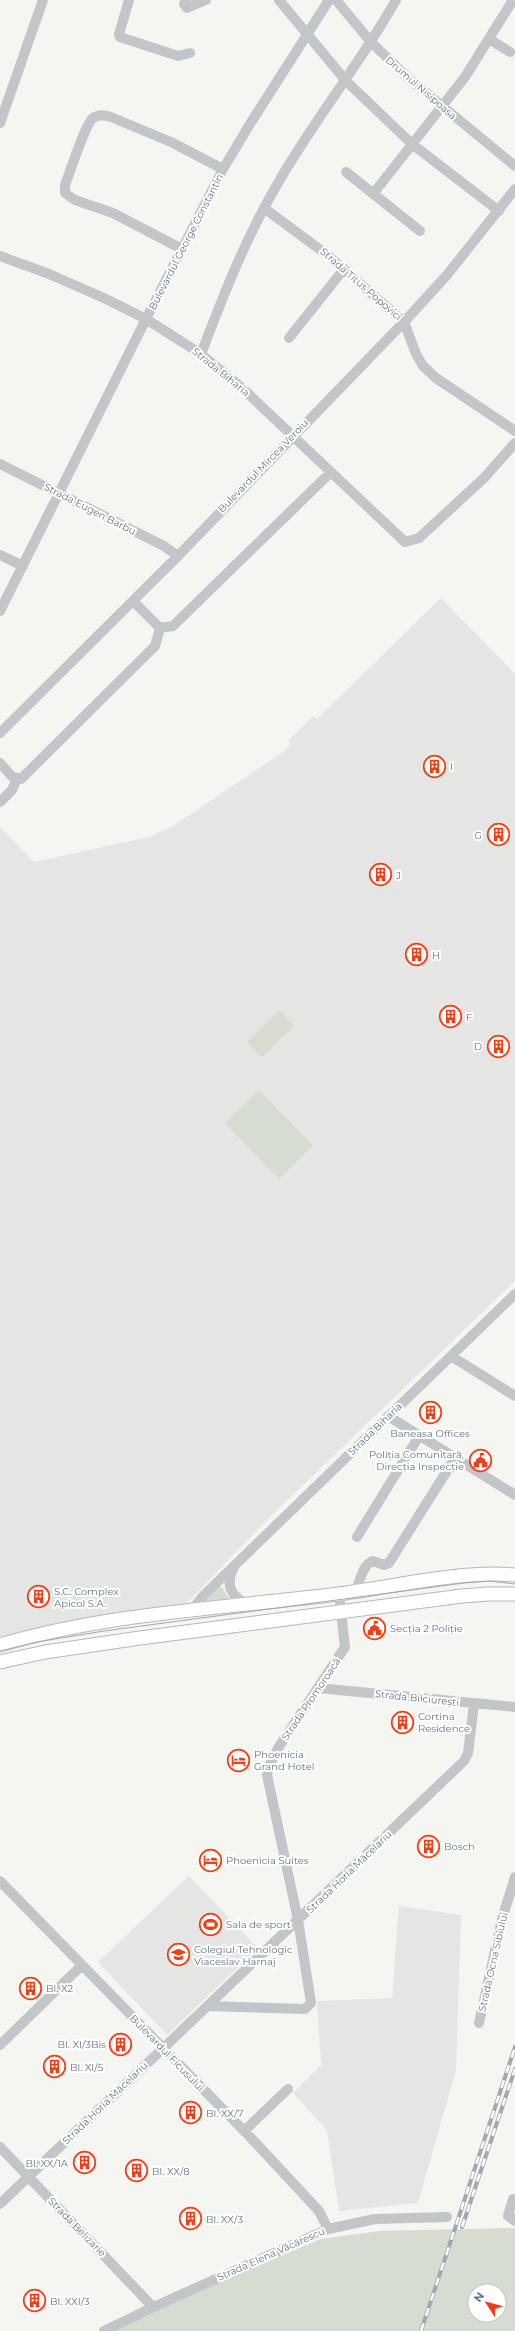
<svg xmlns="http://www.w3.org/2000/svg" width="515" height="2331" viewBox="0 0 515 2331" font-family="Montserrat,sans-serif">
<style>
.built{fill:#e5e6e4}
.green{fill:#d6dcd1;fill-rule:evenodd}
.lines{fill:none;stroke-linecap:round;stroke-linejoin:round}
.major-casing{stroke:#b3b8bc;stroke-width:15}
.minor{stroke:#c2c6c9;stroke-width:10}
.major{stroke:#fff;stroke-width:13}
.tram{stroke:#a2a9ae;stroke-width:1}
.rail-casing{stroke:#a2a9ae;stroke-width:4}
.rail{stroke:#fff;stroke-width:2.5;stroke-dasharray:8;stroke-linecap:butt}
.labels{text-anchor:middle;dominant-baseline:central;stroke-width:4;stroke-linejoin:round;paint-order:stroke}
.street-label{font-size:10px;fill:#627684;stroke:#fff}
.poi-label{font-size:10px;fill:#627684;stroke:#fff;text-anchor:start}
</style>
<rect width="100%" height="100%" fill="#f5f5f1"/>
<path class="built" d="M441,598L515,674V1281L269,1518L183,1607L0,1642V827L34,862L149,837L170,828L282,753L291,744L288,741L313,716L317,719Z
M189,1876L258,1948L167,2035L98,1962Z
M399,1906L461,1915L456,2070L418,2203L339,2211L327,2130L293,2093L321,2065L317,2001L392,1998Z"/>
<path class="green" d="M279,1010L294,1026L262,1057L247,1042Z
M259,1090L313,1145L279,1179L225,1123Z
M219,1587H222L231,1602L203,1605L202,1602Z
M515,2228V2331H114L183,2298L321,2239L379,2231ZM475,2291H499V2315H475Z"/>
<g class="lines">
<defs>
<path id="major" d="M0,1645C106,1613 228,1608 338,1594C392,1587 461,1570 515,1575
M0,1662L45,1652L140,1638L462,1596L488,1594H515"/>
</defs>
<use href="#major" class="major-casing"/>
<path class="minor" d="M129,0L119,34L120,37L178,56L190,53
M186,0L184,4L187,8L206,0
M279,0L346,81L412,144L499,211
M336,0L371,42L407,77L515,166
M489,39L510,52
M0,123L43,0
M346,172L420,231
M373,194L465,77L513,0
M264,208L326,254L404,322L416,354L423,366L436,378L515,431
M182,249L113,213L75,200L65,193V185C70,172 85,125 93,118C99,114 104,115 111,117L171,142L223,169
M0,256L49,274L106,299L146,319L201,354L242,388L405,542L419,538L484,478L515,443
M289,338L344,269
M201,354C223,296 246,237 278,183C314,120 360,64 396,0
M0,464L164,546L178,556
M0,555L23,566
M0,611L146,319L223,169L250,124L329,0
M160,628L173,626L331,472
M0,733L178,556L404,322L447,275L515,189
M0,763L16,781L12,790L0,802
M14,777L21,779L155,646L160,628L133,601
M451,1356L515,1396
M388,1416L515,1495
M357,1537L419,1436
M234,1567C225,1584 230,1598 249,1604
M356,1591C360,1581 362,1565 373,1561L384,1565L389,1563L455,1458
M190,1612L204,1595L515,1294
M318,1688L515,1707
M0,1881L251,2138L319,2211L328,2229
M208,2006L305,2009L311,2003L298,1920L267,1775L269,1766L278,1748L345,1647L339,1594
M479,2023L502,1919L515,1877
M0,2045L82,1965
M244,2131L288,2089
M0,2147L153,2307
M513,2199L508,2216L515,2221
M0,2204L464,1761L468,1753L474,1704
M104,2331L160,2304L328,2229L375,2219L447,2217"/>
<use href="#major" class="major"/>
<path class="tram" d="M0,1651L37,1642L104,1631L464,1583L489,1581L515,1584"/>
<defs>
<path id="rail" d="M462,2227L515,2069
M421,2331L515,2047"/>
</defs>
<use href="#rail" class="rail-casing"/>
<use href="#rail" class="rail"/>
</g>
<defs>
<symbol id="building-ring" viewBox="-11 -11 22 22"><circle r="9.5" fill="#fff" stroke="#ed3f18" stroke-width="1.5"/><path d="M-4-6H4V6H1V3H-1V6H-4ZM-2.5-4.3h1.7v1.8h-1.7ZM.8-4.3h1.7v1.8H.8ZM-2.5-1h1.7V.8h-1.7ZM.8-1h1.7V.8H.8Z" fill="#ed3f18"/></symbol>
<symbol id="civic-ring" viewBox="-11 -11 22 22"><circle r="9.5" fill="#fff" stroke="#ed3f18" stroke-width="1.5"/><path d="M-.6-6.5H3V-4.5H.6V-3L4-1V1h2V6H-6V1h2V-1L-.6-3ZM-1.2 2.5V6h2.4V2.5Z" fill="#ed3f18"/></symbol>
<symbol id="hotel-ring" viewBox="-11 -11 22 22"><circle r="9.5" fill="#fff" stroke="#ed3f18" stroke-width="1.5"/><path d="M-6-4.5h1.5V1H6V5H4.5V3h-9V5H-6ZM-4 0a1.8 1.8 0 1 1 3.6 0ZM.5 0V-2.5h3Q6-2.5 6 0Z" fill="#ed3f18"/></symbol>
<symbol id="stadium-ring" viewBox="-11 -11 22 22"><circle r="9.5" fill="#fff" stroke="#ed3f18" stroke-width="1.5"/><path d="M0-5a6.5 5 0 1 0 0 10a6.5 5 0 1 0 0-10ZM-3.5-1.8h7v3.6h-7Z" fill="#ed3f18"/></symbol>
<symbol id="school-ring" viewBox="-11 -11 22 22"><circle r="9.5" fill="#fff" stroke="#ed3f18" stroke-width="1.5"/><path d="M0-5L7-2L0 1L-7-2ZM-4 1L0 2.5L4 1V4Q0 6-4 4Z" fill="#ed3f18"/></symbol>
</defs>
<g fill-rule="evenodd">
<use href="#building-ring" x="422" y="754" width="25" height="25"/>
<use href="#building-ring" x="486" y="822" width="25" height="25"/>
<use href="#building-ring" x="368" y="862" width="25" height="25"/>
<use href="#building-ring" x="404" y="942" width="25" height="25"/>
<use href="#building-ring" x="438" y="1004" width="25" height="25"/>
<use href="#building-ring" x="486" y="1034" width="25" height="25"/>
<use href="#building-ring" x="418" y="1400" width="25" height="25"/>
<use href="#civic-ring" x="468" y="1448" width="25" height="25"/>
<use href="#building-ring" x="26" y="1584" width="25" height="25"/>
<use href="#civic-ring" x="362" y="1616" width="25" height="25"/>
<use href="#building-ring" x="390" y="1710" width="25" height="25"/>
<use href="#hotel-ring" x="226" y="1748" width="25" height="25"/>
<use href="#building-ring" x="416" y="1834" width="25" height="25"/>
<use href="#hotel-ring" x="198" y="1848" width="25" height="25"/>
<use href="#stadium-ring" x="198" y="1912" width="25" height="25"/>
<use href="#school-ring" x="166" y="1942" width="25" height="25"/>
<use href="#building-ring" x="18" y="1976" width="25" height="25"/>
<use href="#building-ring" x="108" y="2032" width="25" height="25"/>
<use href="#building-ring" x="42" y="2054" width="25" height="25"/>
<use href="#building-ring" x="178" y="2100" width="25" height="25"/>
<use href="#building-ring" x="72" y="2150" width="25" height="25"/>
<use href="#building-ring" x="124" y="2158" width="25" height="25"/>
<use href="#building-ring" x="178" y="2206" width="25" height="25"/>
<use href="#building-ring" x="22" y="2288" width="25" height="25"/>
</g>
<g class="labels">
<g class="street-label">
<text transform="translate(421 88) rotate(41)">Drumul Nisipoasa</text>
<text transform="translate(186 242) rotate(-63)">Bulevardul George Constantin</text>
<text transform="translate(361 284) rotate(41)">Strada Titus Popovici</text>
<text transform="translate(221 372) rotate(39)">Strada Biharia</text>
<text transform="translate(263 466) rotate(-46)">Bulevardul Mircea Veroiu</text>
<text transform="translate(90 509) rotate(27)">Strada Eugen Barbu</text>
<text transform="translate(375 1429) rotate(-44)">Strada Biharia</text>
<text transform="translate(417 1698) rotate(6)">Strada Bilciurești</text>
<text transform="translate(311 1699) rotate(-56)">Strada Promoroacă</text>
<text transform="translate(349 1872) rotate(-44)">Strada Horia Măcelariu</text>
<text transform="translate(493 1962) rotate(-77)">Strada Ocna Sibiului</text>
<text transform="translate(167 2053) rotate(46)">Bulevardul Ficusului</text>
<text transform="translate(105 2103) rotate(-44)">Strada Horia Măcelariu</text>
<text transform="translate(77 2227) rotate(46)">Strada Belizarie</text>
<text transform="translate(271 2254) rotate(-24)">Strada Elena Văcărescu</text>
</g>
<g class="poi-label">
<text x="450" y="766">I</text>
<text x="482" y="835" text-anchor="end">G</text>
<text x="396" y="875">J</text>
<text x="432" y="955">H</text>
<text x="466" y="1017">F</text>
<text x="482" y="1046" text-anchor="end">D</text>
<text x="430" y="1433" text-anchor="middle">Baneasa Offices</text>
<text x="464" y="1454" text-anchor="end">Poliția Comunitară,<tspan x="464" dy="12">Direcția Inspecție</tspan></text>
<text x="54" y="1591">S.C. Complex<tspan x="54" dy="12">Apicol S.A.</tspan></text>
<text x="390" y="1628">Secția 2 Poliție</text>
<text x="418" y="1716">Cortina<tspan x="418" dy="12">Residence</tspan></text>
<text x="254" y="1754">Phoenicia<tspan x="254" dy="12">Grand Hotel</tspan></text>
<text x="444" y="1846">Bosch</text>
<text x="226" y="1860">Phoenicia Suites</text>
<text x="226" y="1924">Sala de sport</text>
<text x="194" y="1949">Colegiul Tehnologic<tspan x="194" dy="12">Viaceslav Harnaj</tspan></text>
<text x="46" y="1988">Bl. X2</text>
<text x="106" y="2044" text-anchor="end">Bl. XI/3Bis</text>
<text x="70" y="2067">Bl. XI/5</text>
<text x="206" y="2113">Bl. XX/7</text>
<text x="68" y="2163" text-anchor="end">Bl. XX/1A</text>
<text x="152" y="2171">Bl. XX/8</text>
<text x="206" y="2219">Bl. XX/3</text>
<text x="50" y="2301">Bl. XXI/3</text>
</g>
</g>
<g transform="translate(487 2303) rotate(306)"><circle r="19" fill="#ffffff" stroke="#c0c8ce"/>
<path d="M0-3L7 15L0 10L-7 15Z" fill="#ed3f18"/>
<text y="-6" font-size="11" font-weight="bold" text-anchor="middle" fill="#627684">N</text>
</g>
</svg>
